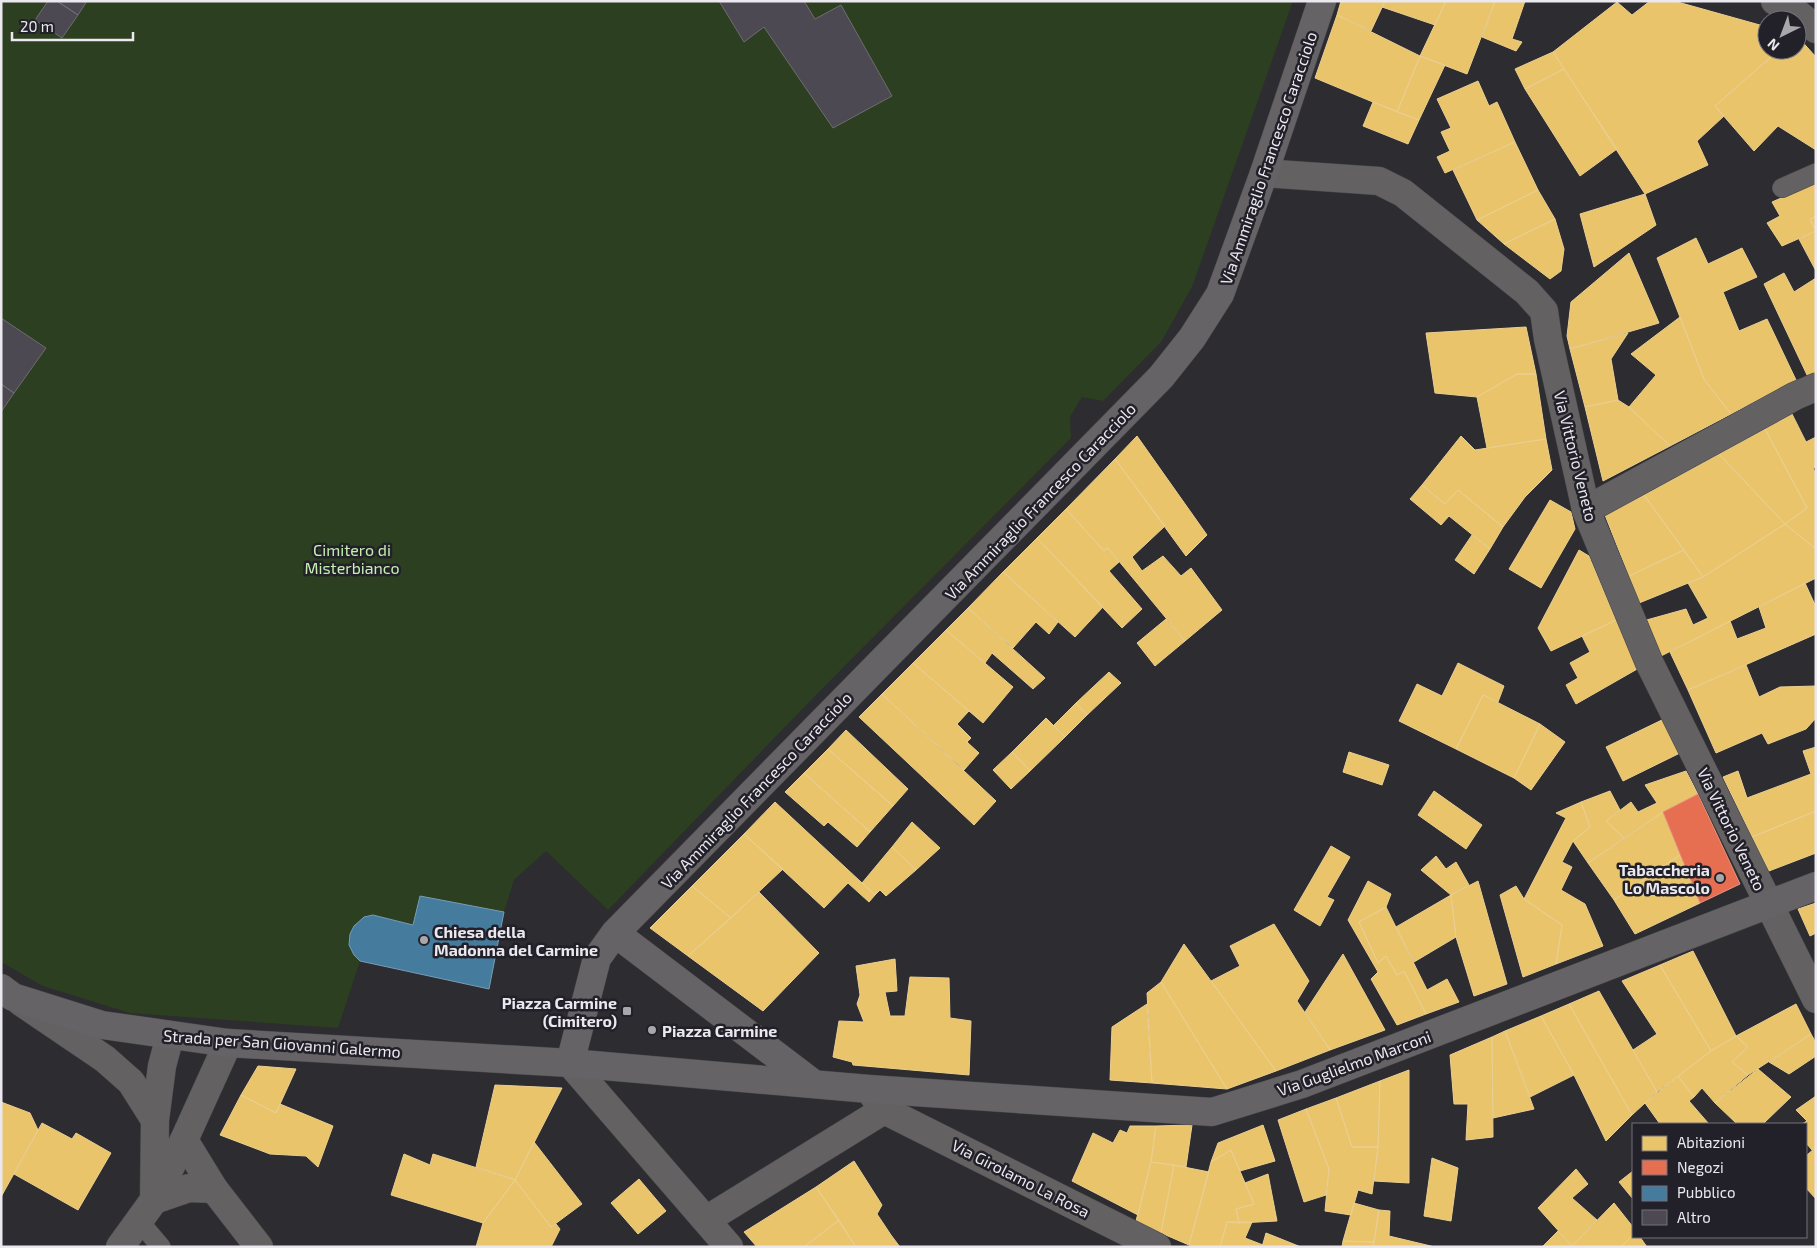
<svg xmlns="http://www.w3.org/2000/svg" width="1817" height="1248" viewBox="0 0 1817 1248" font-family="'Exo 2',sans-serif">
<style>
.green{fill:#2c3f20}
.homes{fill:#e9c46a;stroke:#eacf92}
.shops{fill:#e76f51;stroke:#e89480}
.public{fill:#457b9d;stroke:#779cb6}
.building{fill:#4c4953;stroke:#6e6d70}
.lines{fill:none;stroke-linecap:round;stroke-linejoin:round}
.service-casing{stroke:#48474a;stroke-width:20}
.minor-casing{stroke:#48474a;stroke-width:29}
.tertiary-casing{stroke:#48474a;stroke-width:29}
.secondary-casing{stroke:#48474a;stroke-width:29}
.service{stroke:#636161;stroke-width:19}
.minor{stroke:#636161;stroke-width:28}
.tertiary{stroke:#636161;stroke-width:28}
.secondary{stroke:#656365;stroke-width:28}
.poi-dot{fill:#a8a7ac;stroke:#222029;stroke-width:2}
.labels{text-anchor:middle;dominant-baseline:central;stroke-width:5;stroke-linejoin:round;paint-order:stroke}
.street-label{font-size:16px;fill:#ebe9ef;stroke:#222029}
.park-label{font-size:16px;fill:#c5f0af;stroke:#222029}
.poi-label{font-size:16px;font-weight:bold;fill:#ebe9ef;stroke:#222029;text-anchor:end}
</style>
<rect width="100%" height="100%" fill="#2d2c30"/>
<path class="green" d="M1,1H1293L1192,287L1161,342L1103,401L1082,397L1070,417L1071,438L813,698L608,910L546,851L514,880L504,912L489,989L360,961L338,1028L130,1013L43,986L1,962Z"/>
<path class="homes" d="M1341,1H1385L1371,31L1337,15Z
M1385,1H1446L1435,25L1382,7Z
M1446,1H1495L1467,74L1420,56Z
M1495,1H1525L1512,39L1522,42L1516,51L1482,37Z
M1650,1H1674L1767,27V50H1779L1715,106L1724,116L1697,141L1708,165L1645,194L1553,52L1617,2L1632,15Z
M1337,15L1420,56L1397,112L1315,78Z
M1797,36L1816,57V150L1778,126L1754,151L1715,106L1779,50H1797Z
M1553,52L1564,69L1525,89L1515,69Z
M1420,56L1445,65L1419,120L1397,112Z
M1564,69L1617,149L1580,176L1525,89Z
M1478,81L1489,106L1497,102L1515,142L1445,173L1437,157L1450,151L1441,132L1451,128L1437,99Z
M1373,102L1419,120L1408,144L1363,126Z
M1515,142L1538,190L1477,220L1453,170Z
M1816,183V216L1810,219L1816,231L1782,246L1767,223L1780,216L1772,202Z
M1538,190L1555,219L1504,244L1477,220Z
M1645,194L1656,225L1594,267L1580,214Z
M1816,216V271L1799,239L1816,231L1810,219Z
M1555,219L1564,249L1561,271L1550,279L1504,244Z
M1696,238L1708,264L1742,248L1757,277L1723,292L1739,331L1767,319L1796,380L1731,414L1704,379L1657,258Z
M1629,253L1659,323L1570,349L1567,336L1571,302Z
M1784,273L1794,292L1816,278V373L1808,377L1764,284Z
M1680,317L1704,379L1731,414L1670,446L1629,407L1656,375L1631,354Z
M1526,327L1536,374H1517L1477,397L1435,393L1426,333Z
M1628,333L1611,359L1618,400L1585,407L1570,349Z
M1517,374H1536L1546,439L1487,448L1477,397Z
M1618,400L1629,407L1670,446L1603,481L1585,407Z
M1792,414L1806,442L1816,437V467L1813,468L1816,475V549L1785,524L1807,508L1765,429Z
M1765,429L1807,508L1785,524L1719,454Z
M1137,436L1207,535L1186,556L1115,459Z
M1461,436L1475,450L1546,439L1552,470L1525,497L1503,527L1458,490L1445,504L1422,485Z
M1719,454L1785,524L1703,577L1644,495Z
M1115,459L1165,526L1132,557L1142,571L1163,556L1181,576L1191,568L1222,610L1185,641L1108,548L1104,551L1066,509Z
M1422,485L1445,504L1458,490L1503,527L1490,549L1449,516L1441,525L1410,499Z
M1644,495L1684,550L1629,576L1605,515Z
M1550,500L1571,512L1575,529L1541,588L1509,569Z
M1066,509L1104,551L1108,548L1119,562L1109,571L1142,609L1122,628L1037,538Z
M1785,524L1816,549V578L1661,656L1643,621L1686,609L1693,625L1708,618L1688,583L1703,577Z
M1472,535L1490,549L1474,574L1455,560Z
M1037,538L1103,607L1075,637L1003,572Z
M1579,550L1589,556L1616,620L1551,651L1538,628Z
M1684,550L1703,577L1639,603L1629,576Z
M1003,572L1058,622L1049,634L1036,622L1013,648L968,608Z
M1805,583L1816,607V634L1688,690L1670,652L1730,621L1737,639L1766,628L1759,607Z
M968,608L1045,678L1033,689L992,653L985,663L946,630Z
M1166,619L1185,641L1155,666L1137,643Z
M1616,620L1639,668L1576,704L1566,685L1578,678L1570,663L1590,652L1582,636Z
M946,630L1013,687L983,723L913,663Z
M913,663L969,711L957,724L971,738L967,742L979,753L964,770L882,694Z
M1458,663L1504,686L1498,702L1483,695L1456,749L1399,721L1417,684L1442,696Z
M1746,665L1759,697L1780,687L1816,686V718L1806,729L1768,744L1762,733L1716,753L1688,690Z
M1109,672L1121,683L1087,715L1076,703Z
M882,694L996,801L974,825L859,717Z
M1483,695L1540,724L1514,778L1456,749Z
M1076,703L1087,715L1065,737L1054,725Z
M1046,718L1065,737L1030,771L1012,752Z
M1666,718L1682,752L1623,781L1606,747Z
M1540,724L1565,742L1531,790L1514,778Z
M846,730L908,789L893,806L828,749Z
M1816,747V811L1752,837L1723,777L1738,771L1747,798L1811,774L1803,751Z
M828,749L893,806L870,832L804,773Z
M1012,752L1030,771L1011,789L993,770Z
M1349,752L1389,765L1382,785L1343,772Z
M1686,771L1698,794L1663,812L1624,838L1606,821L1631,802L1638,812L1657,803L1645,785Z
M804,773L870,832L857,847L828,822L824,826L785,792Z
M1434,791L1482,825L1466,849L1418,815Z
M1610,791L1620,810L1606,821L1624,838L1588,863L1573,841L1590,827L1581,802Z
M775,802L875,895L869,902L848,883L824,908L744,834Z
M1581,802L1590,827L1573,841L1562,862L1572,867L1561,890L1585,904L1603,946L1556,964L1562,925L1524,899L1566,818L1556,813Z
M1816,811V853L1769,871L1752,837Z
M1663,812L1680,855L1614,900L1588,863Z
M912,822L940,848L916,870L892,847Z
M744,834L783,869L731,918L692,886Z
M1331,846L1350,857L1327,897L1334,900L1320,926L1294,910Z
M892,847L916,870L886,896L880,890L875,895L862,883Z
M1680,855L1700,903L1635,934L1614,900Z
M1436,856L1446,869L1456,862L1469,885L1451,895L1421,870Z
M1368,881L1391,894L1386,907L1359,922L1378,963L1386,956L1397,975L1404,971L1426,1014L1397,1025L1371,979L1378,972L1348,920Z
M1478,881L1507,984L1474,996L1456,937L1451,895Z
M692,886L731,918L688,956L650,928Z
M1516,886L1524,899L1562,925L1556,964L1523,977L1500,895Z
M759,892L819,953L763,1011L688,956Z
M1451,895L1456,937L1414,962L1396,927Z
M1816,903V933L1810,936L1798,909Z
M1386,907L1427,990L1447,979L1459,1002L1426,1014L1404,971L1397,975L1386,956L1378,963L1359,922Z
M1274,924L1309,981L1297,1001L1330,1050L1276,1071L1211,981L1240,966L1230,946Z
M1184,944L1211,981L1276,1071L1227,1089L1161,982Z
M1693,951L1736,1036L1711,1051L1660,965Z
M1343,954L1385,1030L1330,1050L1305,1012Z
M895,959L897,991L885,992L890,1016H905L910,977L949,978L950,1018L971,1021L969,1075L853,1065L852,1062L833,1057L839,1021L864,1022L857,1004L860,995L856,966Z
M1660,965L1711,1051L1657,1092L1633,1050L1657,1034L1622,981Z
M1161,982L1227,1089L1152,1083L1147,993Z
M1599,991L1657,1092L1632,1115L1569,1004Z
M1147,1004L1152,1083L1110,1080L1112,1027Z
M1569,1004L1632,1115L1606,1141L1574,1075L1541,1016Z
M1796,1004L1811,1034L1748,1075L1732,1062L1748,1047L1736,1036Z
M1541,1016L1574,1075L1530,1097L1505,1031Z
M1505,1031L1534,1109L1493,1118L1492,1037Z
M1811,1034L1816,1043V1056L1789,1074L1769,1062Z
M1736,1036L1748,1047L1732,1062L1748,1075L1715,1103L1702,1088L1694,1097L1678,1076L1711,1051Z
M1492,1037L1493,1137L1466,1140L1468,1104H1454L1450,1055Z
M258,1066L296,1069L276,1113L241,1095Z
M1758,1069L1791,1097L1763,1124H1737L1715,1103Z
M1409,1070V1183L1374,1181L1378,1147L1380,1081Z
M1678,1076L1694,1097L1689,1101L1709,1124H1660L1645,1103Z
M1380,1081L1378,1147H1352L1336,1098Z
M495,1085L562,1088L515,1180L476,1167Z
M241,1095L276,1113L280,1104L333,1126L318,1167L306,1156L270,1154L220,1135Z
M1816,1096V1147L1812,1150L1806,1143V1124H1802L1807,1121L1796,1110Z
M1336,1098L1352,1147H1378L1372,1194L1358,1190L1351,1215L1325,1211L1329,1169L1306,1109Z
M1,1102L30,1113L38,1130L1,1197Z
M1306,1109L1329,1169L1326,1195L1304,1202L1278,1120Z
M42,1123L72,1139L76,1133L111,1153L78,1210L14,1174Z
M1192,1125L1186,1167L1151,1162L1156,1126Z
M1263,1125L1275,1161L1240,1171L1231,1150L1211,1162L1218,1143Z
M1130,1126H1156L1151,1162L1138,1215L1072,1181L1093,1133L1113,1143L1120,1130L1127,1133Z
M534,1142L582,1204L551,1227L515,1180Z
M1816,1147V1199L1806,1188V1156Z
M1231,1150L1254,1204L1236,1209L1239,1223L1227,1222L1220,1247H1192L1189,1245L1211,1162Z
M404,1154L430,1165L433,1154L515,1180L483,1223L391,1195Z
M1432,1158L1458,1168L1451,1221L1424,1216Z
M854,1161L882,1205L877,1214L891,1235L900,1247H856L816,1187Z
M1151,1162L1174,1165L1161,1233L1136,1221Z
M1174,1165L1209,1172L1189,1245L1161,1233Z
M1576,1169L1588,1184L1572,1198L1597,1220L1572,1246L1538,1208Z
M1633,1171V1199L1619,1182Z
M1268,1174L1277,1221L1239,1223L1236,1209L1254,1204L1245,1183Z
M639,1179L666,1211L638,1234L611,1203Z
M515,1180L551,1227L556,1224L560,1229L551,1247H476L483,1223Z
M816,1187L839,1220L804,1247H757L744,1232Z
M1354,1203L1379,1210L1374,1242L1343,1241Z
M1614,1203L1633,1227V1235L1621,1247H1573L1572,1246Z
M1379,1210L1390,1211L1389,1236L1435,1247H1373Z
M839,1220L856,1247H804Z
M1227,1222H1252L1245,1238L1263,1245L1262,1247H1220Z
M1558,1231L1573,1247H1542Z
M1266,1233L1301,1247H1262Z
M1633,1235V1237H1640L1647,1247H1621Z
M1343,1241L1374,1242L1373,1247H1342Z"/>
<path class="shops" d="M1698,794L1740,884L1700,903L1663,812Z"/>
<path class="public" d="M420,896L504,912L489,989L360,961L354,955L349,945L350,934L354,926L364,917L373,915L413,925Z"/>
<path class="building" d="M48,1H57L78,15L62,38L35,20Z
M57,1H87L78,15Z
M719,1H804L815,19L841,5L892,96L833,128L764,27L744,42Z
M1,318L46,348L14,393L1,384Z
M1,384L14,393L1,412Z"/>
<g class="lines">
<defs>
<path id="service" d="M1782,188L1816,173
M139,1221L161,1247"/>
<path id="minor" d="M1775,1L1792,9L1816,29
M1586,510L1795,396L1816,387
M21,1002L105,1059L131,1082L155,1120L154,1200
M884,1110L1157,1247
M155,1120L162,1066L170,1036
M154,1200L189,1188L214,1189
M706,1220L884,1110L873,1095
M120,1247L154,1200L184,1140"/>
<path id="tertiary" d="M1264,173L1379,181L1403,193L1527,292L1544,311L1548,339L1586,510L1649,662L1816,999
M228,1043L184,1140L214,1189L259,1247
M570,1063L729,1247"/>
<path id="secondary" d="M615,933L814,1084
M1,988L13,997L102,1025L228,1043L570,1063L869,1089L1212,1112L1302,1084L1816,886
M570,1063L597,958L615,933L1161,377L1192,338L1220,294L1264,173L1322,1"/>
</defs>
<use href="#service" class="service-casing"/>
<use href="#minor" class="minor-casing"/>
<use href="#tertiary" class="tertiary-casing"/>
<use href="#secondary" class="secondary-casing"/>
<use href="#service" class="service"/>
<use href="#minor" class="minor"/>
<use href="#tertiary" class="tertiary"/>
<use href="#secondary" class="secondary"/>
</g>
<g class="poi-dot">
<circle cx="1720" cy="878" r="5"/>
<circle cx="424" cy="940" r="5"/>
<rect x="622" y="1006" width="10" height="10" rx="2.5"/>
<circle cx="652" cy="1030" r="5"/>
</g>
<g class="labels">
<g class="street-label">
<text transform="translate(1268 158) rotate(-71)">Via Ammiraglio Francesco Caracciolo</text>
<text transform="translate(1576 456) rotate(76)">Via Vittorio Veneto</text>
<text transform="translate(1040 501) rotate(-46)">Via Ammiraglio Francesco Caracciolo</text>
<text transform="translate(756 790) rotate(-46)">Via Ammiraglio Francesco Caracciolo</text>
<text transform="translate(1732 829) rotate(64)">Via Vittorio Veneto</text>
<text transform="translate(282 1043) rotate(4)">Strada per San Giovanni Galermo</text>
<text transform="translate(1354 1063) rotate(-20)">Via Guglielmo Marconi</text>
<text transform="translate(1021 1178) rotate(27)">Via Girolamo La Rosa</text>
</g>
<g class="park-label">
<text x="352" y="549">Cimitero di<tspan x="352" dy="18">Misterbianco</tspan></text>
</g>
<g class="poi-label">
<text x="1710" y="869">Tabaccheria<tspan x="1710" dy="18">Lo Mascolo</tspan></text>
<text x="434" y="931" text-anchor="start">Chiesa della<tspan x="434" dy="18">Madonna del Carmine</tspan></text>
<text x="617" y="1002">Piazza Carmine<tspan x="617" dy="18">(Cimitero)</tspan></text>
<text x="662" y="1030" text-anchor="start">Piazza Carmine</text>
</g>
</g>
<rect width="1817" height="1248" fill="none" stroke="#ebe9ef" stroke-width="5"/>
<rect x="1632" y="1123" width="175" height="115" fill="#222029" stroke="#727078"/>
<rect x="1642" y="1136" width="25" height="15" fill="#e9c46a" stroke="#727078"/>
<text x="1677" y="1148" font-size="15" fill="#ebe9ef">Abitazioni</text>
<rect x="1642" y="1160" width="25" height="15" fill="#e76f51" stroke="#727078"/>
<text x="1677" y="1173" font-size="15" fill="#ebe9ef">Negozi</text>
<rect x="1642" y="1186" width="25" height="15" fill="#457b9d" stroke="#727078"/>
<text x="1677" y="1198" font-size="15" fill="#ebe9ef">Pubblico</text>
<rect x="1642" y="1210" width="25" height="15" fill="#4c4953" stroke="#727078"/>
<text x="1677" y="1223" font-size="15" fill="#ebe9ef">Altro</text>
<g transform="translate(1782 35) rotate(222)"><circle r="24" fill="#222029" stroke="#727078"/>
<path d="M0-4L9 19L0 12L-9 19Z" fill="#a8a7ac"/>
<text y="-8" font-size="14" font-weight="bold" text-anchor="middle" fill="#ebe9ef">N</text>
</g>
<path d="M12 32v8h121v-8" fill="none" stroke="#ebe9ef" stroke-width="2.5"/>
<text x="20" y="32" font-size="15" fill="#ebe9ef" stroke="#222029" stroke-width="4" paint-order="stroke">20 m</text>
</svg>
